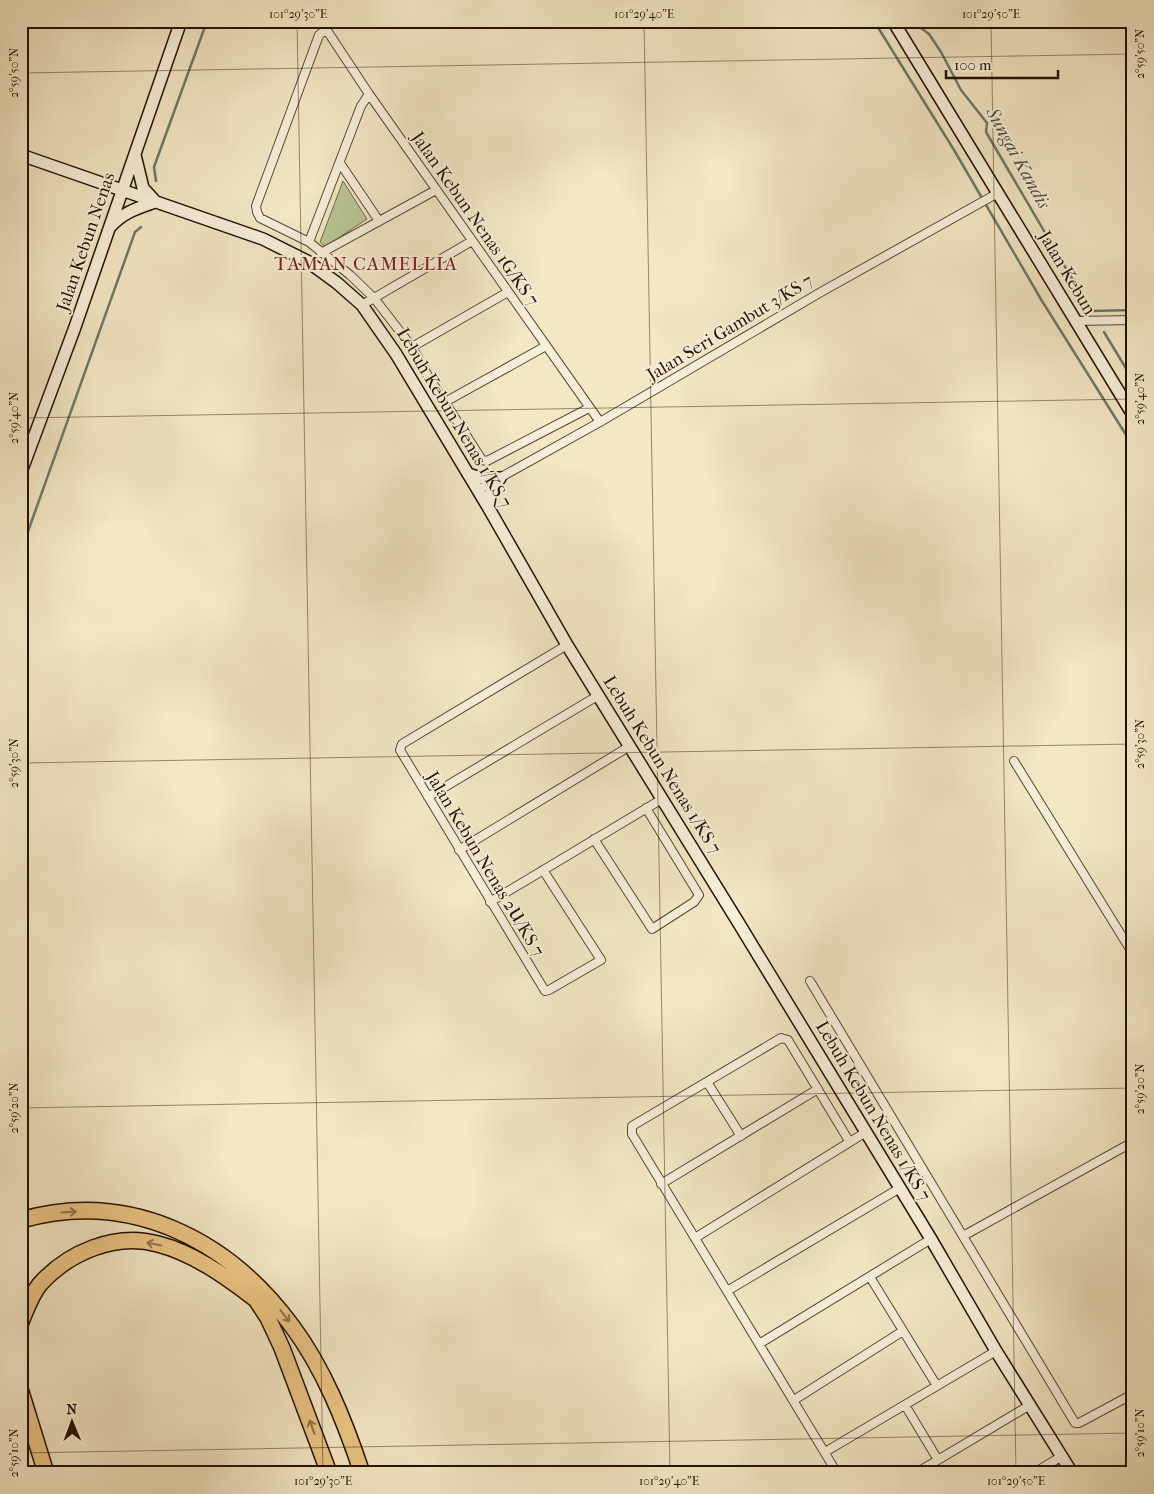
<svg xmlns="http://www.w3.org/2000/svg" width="1154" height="1494" viewBox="0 0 1154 1494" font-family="'IM FELL French Canon',serif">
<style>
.green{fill:#b9c696;stroke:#706b4b}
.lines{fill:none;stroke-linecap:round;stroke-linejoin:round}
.stream{stroke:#6d7a68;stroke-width:2.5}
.street-casing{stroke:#594631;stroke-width:10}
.secondary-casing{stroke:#261000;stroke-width:14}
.highway-casing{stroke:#261000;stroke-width:18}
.street{stroke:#f7efd9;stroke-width:8}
.secondary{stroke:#f7efd9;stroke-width:11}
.highway{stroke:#eac482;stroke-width:15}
.oneway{stroke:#927348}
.ticks{fill:none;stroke:#261000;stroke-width:1;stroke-opacity:0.45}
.labels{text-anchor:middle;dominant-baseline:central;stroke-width:4;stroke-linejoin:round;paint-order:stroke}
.street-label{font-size:18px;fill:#261000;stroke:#f7efd9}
.water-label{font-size:19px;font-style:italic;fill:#504e3d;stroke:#f7efd9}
.neighbourhood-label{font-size:19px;letter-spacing:1px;fill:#7a1f14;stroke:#f7efd9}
.neatline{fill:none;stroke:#261000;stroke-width:2}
.ticks-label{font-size:12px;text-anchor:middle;fill:#261000}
</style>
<rect width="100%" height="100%" fill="#f3e7c4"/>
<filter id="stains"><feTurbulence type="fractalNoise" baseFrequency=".004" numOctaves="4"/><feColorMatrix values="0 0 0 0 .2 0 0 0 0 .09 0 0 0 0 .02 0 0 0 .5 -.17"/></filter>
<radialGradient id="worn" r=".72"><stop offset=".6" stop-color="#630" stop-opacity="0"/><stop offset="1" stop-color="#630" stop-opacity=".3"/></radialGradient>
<path class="green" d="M343,181L367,219L325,247L320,242Z"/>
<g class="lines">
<path class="stream" d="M874,21L954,150L1042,301L1133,446
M917,21L921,28L929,34L941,52L961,90L987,123L986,132L1091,311L1133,310
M156,181L154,167L207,21
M1104,332L1133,380
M21,551L135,232L141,227"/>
<defs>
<path id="street" d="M340,163L379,221
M309,242L361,106L369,94
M321,253L436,190
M362,305L472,241
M1075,321L1133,320
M412,347L508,292
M445,402L546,346
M589,408L487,461L482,460L428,376L412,347L374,298L350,275L309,242L260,218L257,212L256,206L319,35L323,32H328L369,94L600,422
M478,490L600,422L821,292L998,193
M1014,761L1133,954
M428,797L599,695
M594,839L652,929L694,902L699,895L646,808
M459,850L630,746
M543,870L601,960L549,990L545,991L400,750L402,744L567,645
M490,902L662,799
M810,981L1075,1423H1079L1133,1394
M707,1082L741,1136
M661,1184L818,1089
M963,1236L1133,1142
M695,1238L866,1132
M870,1277L937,1386
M727,1291L900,1188
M759,1344L931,1239
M794,1400L903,1331
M905,1405L938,1460
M825,1452L996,1351
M837,1473L632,1134V1126L781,1038L788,1040L849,1141
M916,1473L1030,1405
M1034,1473L1062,1456"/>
<path id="secondary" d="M893,21L1133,415
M21,155L263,239L307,261L337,283L362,305L396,354L488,507L567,645L738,922L931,1239L996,1351L1072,1473
M135,155L143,188L154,200
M110,227C123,212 138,208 155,202
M21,472L75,327L181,21
M468,474L481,478H500
M488,507L491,491L500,478"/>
<path id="highway" d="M21,1220C129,1189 228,1239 292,1326C324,1369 345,1422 362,1473
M249,1289L268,1318L282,1348L329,1473
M21,1322C26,1310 31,1295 40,1284C68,1253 115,1232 158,1244C193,1253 225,1276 254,1298
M21,1392L46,1473"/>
</defs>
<use href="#street" class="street-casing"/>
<use href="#secondary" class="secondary-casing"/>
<use href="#highway" class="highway-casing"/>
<use href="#street" class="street"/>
<use href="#secondary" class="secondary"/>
<use href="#highway" class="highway"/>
</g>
<defs><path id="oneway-shaft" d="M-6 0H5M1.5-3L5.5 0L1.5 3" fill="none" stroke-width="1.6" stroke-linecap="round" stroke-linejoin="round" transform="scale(1.25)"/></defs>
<g class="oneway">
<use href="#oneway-shaft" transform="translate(69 1212) rotate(-4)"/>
<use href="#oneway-shaft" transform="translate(154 1244) rotate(-169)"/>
<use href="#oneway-shaft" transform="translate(285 1316) rotate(51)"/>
<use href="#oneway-shaft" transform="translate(312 1427) rotate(-110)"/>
</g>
<path class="ticks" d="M297,21L323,1473M644,21L670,1473M991,21L1016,1473M21,73L1133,54M21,418L1133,399M21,763L1133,744M21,1108L1133,1088M21,1453L1133,1433"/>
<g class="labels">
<g class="street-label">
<text transform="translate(475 219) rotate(55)">Jalan Kebun Nenas 1G/KS 7</text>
<text transform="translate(86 242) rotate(-71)">Jalan Kebun Nenas</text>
<text transform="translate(1067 273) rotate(59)">Jalan Kebun</text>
<text transform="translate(730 328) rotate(-31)">Jalan Seri Gambut 3/KS 7</text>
<text transform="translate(454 418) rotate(59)">Lebuh Kebun Nenas 1/KS 7</text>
<text transform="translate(662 765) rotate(58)">Lebuh Kebun Nenas 1/KS 7</text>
<text transform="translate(485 864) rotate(59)">Jalan Kebun Nenas 2U/KS 7</text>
<text transform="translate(873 1111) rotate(59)">Lebuh Kebun Nenas 1/KS 7</text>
</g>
<g class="water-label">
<text transform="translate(1018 158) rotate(61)">Sungai Kandis</text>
</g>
<g class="neighbourhood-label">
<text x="366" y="264">TAMAN CAMELLIA</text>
</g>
</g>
<rect width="1154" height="1494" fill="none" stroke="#f3e7c4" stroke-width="55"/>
<g transform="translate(72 1422) rotate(359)" stroke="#f7efd9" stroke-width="4" paint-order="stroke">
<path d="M0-4L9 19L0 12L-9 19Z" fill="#261000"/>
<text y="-8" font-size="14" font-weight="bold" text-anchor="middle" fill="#261000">N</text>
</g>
<path d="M946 70v8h112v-8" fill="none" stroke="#261000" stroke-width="2.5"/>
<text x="954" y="70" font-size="15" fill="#261000" stroke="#f7efd9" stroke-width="4" paint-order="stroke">100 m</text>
<rect x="28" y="28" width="1098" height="1438" class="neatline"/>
<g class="ticks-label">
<text x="298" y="18">101°29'30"E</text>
<text x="644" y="18">101°29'40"E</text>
<text x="991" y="18">101°29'50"E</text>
<text transform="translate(1140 54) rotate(-90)" y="4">2°59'50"N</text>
<text transform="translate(14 73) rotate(-90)" y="4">2°59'50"N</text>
<text transform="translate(1140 399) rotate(-90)" y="4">2°59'40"N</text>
<text transform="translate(14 418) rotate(-90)" y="4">2°59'40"N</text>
<text transform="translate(1140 744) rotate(-90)" y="4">2°59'30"N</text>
<text transform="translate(14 763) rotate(-90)" y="4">2°59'30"N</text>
<text transform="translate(1140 1089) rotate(-90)" y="4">2°59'20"N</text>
<text transform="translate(14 1108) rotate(-90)" y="4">2°59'20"N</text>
<text transform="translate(1140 1433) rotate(-90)" y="4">2°59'10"N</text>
<text transform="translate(14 1453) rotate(-90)" y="4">2°59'10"N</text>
<text x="323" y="1485">101°29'30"E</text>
<text x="669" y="1485">101°29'40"E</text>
<text x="1016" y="1485">101°29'50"E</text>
</g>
<rect width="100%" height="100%" filter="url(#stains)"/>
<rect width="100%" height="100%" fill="url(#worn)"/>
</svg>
